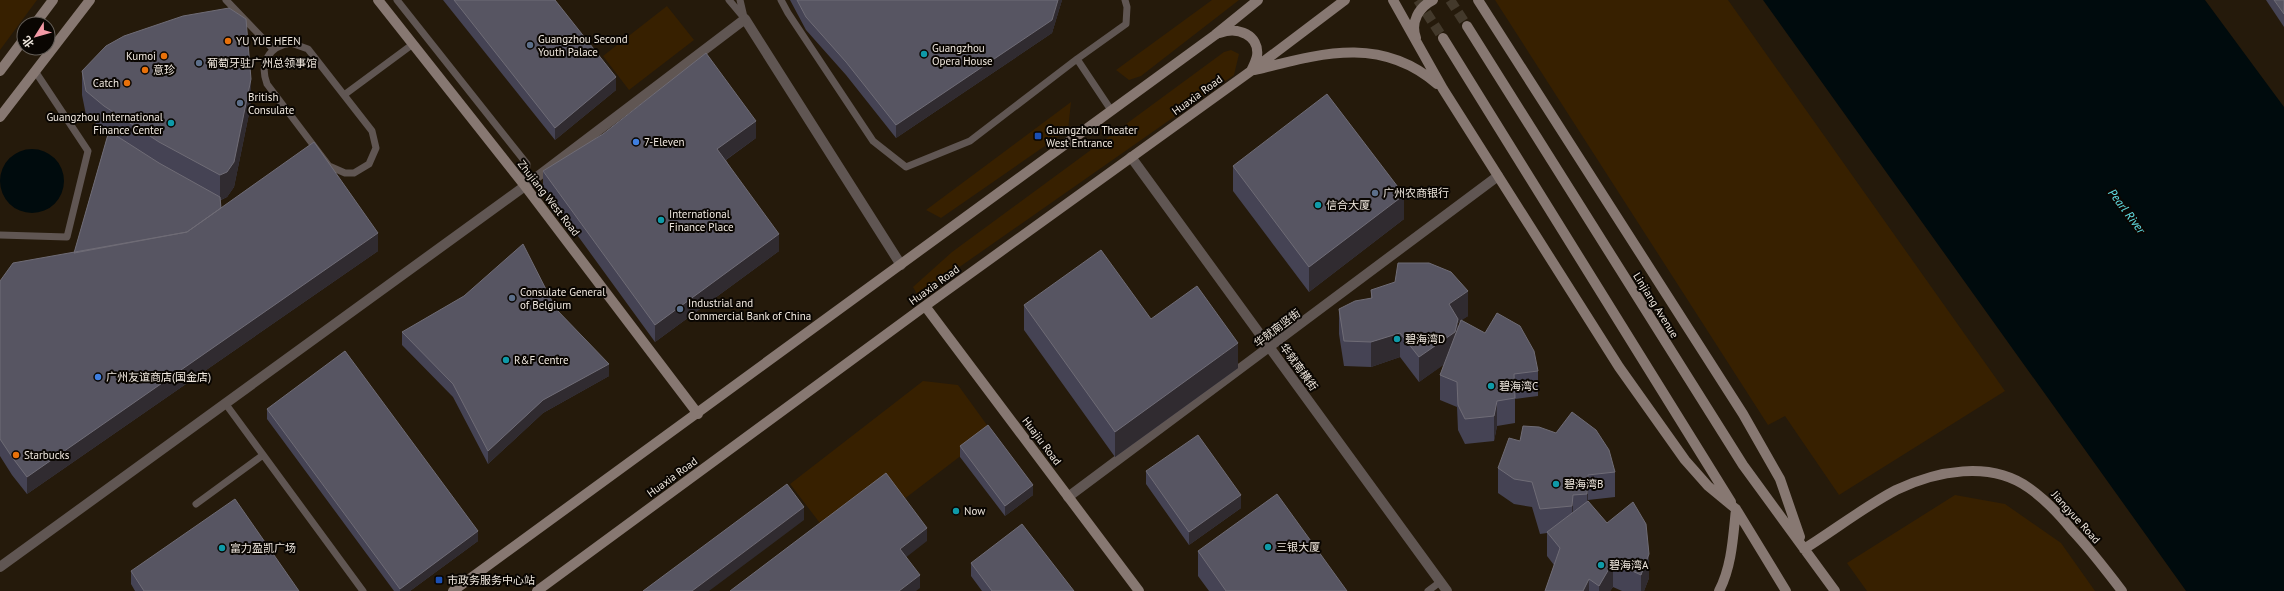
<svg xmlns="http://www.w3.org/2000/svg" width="2284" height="591" viewBox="0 0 2284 591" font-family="'PT Sans','Noto Sans SC',sans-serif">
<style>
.green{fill:#372000}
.water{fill:#000b0d}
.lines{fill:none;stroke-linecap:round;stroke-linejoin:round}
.secondary-tunnel{stroke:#43392b;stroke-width:10;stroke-dasharray:10 5;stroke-linecap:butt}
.lane{stroke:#605653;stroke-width:7}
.street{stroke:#605653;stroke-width:10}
.secondary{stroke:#877872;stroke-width:10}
.wall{fill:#454354;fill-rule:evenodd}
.shaded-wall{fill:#302b30}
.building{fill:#575562;stroke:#6f6c76}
.food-dot{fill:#e8710a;stroke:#0a0602;stroke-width:1.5}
.service-dot{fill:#5c6f8a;stroke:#0a0602;stroke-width:1.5}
.culture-dot{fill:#0f9aa8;stroke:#0a0602;stroke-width:1.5}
.transit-dot{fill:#1a4fb4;stroke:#0a0602;stroke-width:1.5}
.shop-dot{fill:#3f7fe0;stroke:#0a0602;stroke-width:1.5}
.labels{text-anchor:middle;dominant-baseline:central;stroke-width:4;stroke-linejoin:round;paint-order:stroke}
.poi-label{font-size:11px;fill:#f0e8df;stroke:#0a0602;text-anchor:start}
.street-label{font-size:11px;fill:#f0e8df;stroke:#0a0602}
.water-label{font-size:12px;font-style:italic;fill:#63e1e7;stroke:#0a0602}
</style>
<rect width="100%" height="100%" fill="#251a0b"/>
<path class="green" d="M0,0H37L0,50Z
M1212,0H1239L1141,76L1129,80L1116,70Z
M1495,0H1728L2005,391L1839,495L1785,416L1768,425Z
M667,6L694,40L629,90L603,56Z
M1231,50L1239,54L1234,75L918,296L913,287L952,252L1224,52Z
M1071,102L1068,130L941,218L926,210Z
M923,381L958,385L992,432L899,503L826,531L790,484Z
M1955,495L2005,504L2061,543L2095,591H1867L1847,563Z"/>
<path class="water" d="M1763,0H2205L2284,107V591H2186Z
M0 181a32 32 0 1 1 64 0a32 32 0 1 1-64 0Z"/>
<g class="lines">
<path class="secondary-tunnel" d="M1418,0L1443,38
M1450,0L1467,26"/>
<path class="lane" d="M226,0L273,49
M397,0L527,164L525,186
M729,0L745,19
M740,0L744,17
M781,0L788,13L873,141L906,167L970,141L1077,59
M291,43L308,49L372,131L376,148L369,164L354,173H345L329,166L267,84C259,63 269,46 291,43Z
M344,95L413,44
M1111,110L1077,59L1126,24L1127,7L1125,0
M0,235L67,237L88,151L35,71
M225,403L363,591
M196,504L263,455
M1428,591L1440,582"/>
<path class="street" d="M1131,157L1447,591
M1068,497L1498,176
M0,567L525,186L745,19L901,265"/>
<path class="secondary" d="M378,0L525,186L698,414
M1393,0L1443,89L1619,367L1685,460L1708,486L1736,509L1786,591
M1478,0L1743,414L1780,479L1800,537
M35,24L53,0
M1467,26L1743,465L1835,591
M1220,33C1237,26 1260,35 1257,56C1256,61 1253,67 1251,71
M1416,38C1410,22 1419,7 1433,0
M1443,38L1731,502
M1255,70C1320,54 1380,35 1437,84
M0,71L24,39
M0,117L90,0
M925,306L1139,591
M1804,549C1833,531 1867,505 1896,490C1936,471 1990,460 2029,488C2046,500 2059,514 2072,530C2090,549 2106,570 2122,591
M453,591L1215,35L1258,0
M537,591L925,306L1251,71L1345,0
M1719,591C1732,566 1733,537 1736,509"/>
</g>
<path class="wall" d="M443,0H555L616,90L555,140Z
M790,0H1062L1052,33L896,138L846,75L806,30Z
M2266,0H2284V27Z
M82,71L251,104L234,187L227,197L221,200V208L378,251L27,494L12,475L0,456V281L74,253L108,134L104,131L86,115L82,95Z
M756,138L726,160L779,251L655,342L543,188V171Z
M1233,166L1404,219L1309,292L1233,191Z
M1371,290L1468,316L1461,320L1538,371V396L1515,399V423L1497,426L1494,441L1465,444L1458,430L1457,407L1440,400V375L1444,364L1419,382L1400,357L1371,367L1344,366L1339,334V309L1371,299ZM1461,320L1458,328V323Z
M1024,305L1151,319L1238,368L1115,457L1024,330Z
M556,309L609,376L543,413L488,464L453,397L402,345V332Z
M267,409L478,541L410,591H394L267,419Z
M960,446L1033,495L1005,516L960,457Z
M1498,468L1615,472V497L1588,500V501L1649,578L1644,591H1622L1613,587L1610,591H1545L1554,565L1547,556V533L1540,534L1532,507L1514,504L1498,493Z
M1146,471L1241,508L1189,545L1146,484Z
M1198,551L1347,591H1209L1198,576Z
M971,563L1074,591H982L971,576Z
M131,571L299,591H135L131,584Z"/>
<path class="shaded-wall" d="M1058,0H1062L1052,33L896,138V125Z
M616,77V90L555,140V128Z
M251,79V104L234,187L227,197L220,200V175Z
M756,121V138L717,166V149Z
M1404,195V219L1309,292V267Z
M378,233V251L27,494V477Z
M779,234V251L655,342V325Z
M1468,291V316L1458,323V344L1455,357L1419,382V357L1449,304Z
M1400,333V357L1371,367V342Z
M1238,343V368L1115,457V432Z
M609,364V376L543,413L488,464V451L543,400Z
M1497,401V426L1494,441V416Z
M1588,475V500L1587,519V494Z
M1033,485V495L1005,516V506Z
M1241,495V508L1189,545V532Z
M1573,495V519L1572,530V506Z
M804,507V520L709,591H692Z
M927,528V541L900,562V549Z
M478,531V541L410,591H400V589Z
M1649,554V578L1644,591H1641V575Z
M1613,562V587L1610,591H1599V586Z
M920,575V588L916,591H899Z
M1589,579V591H1583Z"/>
<path class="building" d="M454,0H555L616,77L555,128Z
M797,0H1058L1052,20L896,125L846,62L806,17Z
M2274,0H2284V14Z
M229,8L246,19L251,79L234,162L227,172L220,175L159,142L104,106L86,91L82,71L106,46L124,36L183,16Z
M706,53L756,121L717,149L779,234L655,325L543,171L603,134Z
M1327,94L1404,195L1309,267L1233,166Z
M109,131L159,163L220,197L221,208L187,232L74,253Z
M314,142L378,233L27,477L12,457L0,439V281L13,263L187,232Z
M523,244L556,309L609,364L543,400L488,451L453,384L402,332L464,296Z
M1101,250L1151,319L1197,286L1238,343L1115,432L1024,305Z
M1398,263H1429L1451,272L1468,291L1449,304L1458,319L1455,332L1419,357L1400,333L1371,342L1344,341L1339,309L1355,301L1372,298L1371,290L1395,282Z
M1497,313L1520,326L1534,351L1538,371L1514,374L1515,398L1497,401L1494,416L1465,419L1458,405L1457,382L1440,375L1461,320L1485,333Z
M345,351L478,531L400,589L267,409Z
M1572,412L1596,430L1609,450L1615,472L1588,475L1587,494L1573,495L1572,506L1540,509L1532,482L1514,479L1498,468L1509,438L1520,441L1523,426L1539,427L1556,433Z
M988,425L1033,485L1005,506L960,446Z
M1198,435L1241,495L1189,532L1146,471Z
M886,473L927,528L900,549L920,575L899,591H730Z
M787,484L804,507L692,591H643Z
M1277,494L1347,591H1226L1198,551Z
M235,499L299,591H144L131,571Z
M1588,501L1607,523L1633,502L1646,524L1649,554L1641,575L1613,562L1599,586L1589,579L1583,591H1545L1560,548L1547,532Z
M1022,524L1074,591H992L971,563Z"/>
<g class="food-dot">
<circle cx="228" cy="41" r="4"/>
<circle cx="164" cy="56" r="4"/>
<circle cx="145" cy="70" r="4"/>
<circle cx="127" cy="83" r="4"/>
<circle cx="16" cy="455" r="4"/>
</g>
<g class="service-dot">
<circle cx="530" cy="45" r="4"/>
<circle cx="199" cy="63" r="4"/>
<circle cx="240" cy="103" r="4"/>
<circle cx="1375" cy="193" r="4"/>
<circle cx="512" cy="298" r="4"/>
<circle cx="680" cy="309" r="4"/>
</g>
<g class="culture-dot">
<circle cx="924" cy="54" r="4"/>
<circle cx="171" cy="123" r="4"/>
<circle cx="1318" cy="205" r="4"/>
<circle cx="661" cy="220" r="4"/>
<circle cx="1397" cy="339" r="4"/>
<circle cx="506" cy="360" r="4"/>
<circle cx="1491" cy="386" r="4"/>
<circle cx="1556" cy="484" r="4"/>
<circle cx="956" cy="511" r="4"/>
<circle cx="1268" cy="547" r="4"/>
<circle cx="222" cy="548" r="4"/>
<circle cx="1601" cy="565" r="4"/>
</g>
<g class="transit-dot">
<rect x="1034" y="132" width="8" height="8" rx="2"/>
<rect x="435" y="576" width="8" height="8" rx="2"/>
</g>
<g class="shop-dot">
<circle cx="636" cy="142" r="4"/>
<circle cx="98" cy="377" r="4"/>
</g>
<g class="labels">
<g class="poi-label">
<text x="538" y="39">Guangzhou Second<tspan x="538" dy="13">Youth Palace</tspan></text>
<text x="236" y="41">YU YUE HEEN</text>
<text x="932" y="48">Guangzhou<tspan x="932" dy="13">Opera House</tspan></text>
<text x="156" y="56" text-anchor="end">Kumoi</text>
<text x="207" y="63">葡萄牙驻广州总领事馆</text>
<text x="153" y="70">意珍</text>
<text x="119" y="83" text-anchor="end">Catch</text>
<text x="248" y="97">British<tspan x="248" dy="13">Consulate</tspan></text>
<text x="163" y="117" text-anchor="end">Guangzhou International<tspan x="163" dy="13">Finance Center</tspan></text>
<text x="1046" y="130">Guangzhou Theater<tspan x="1046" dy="13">West Entrance</tspan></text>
<text x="644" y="142">7-Eleven</text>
<text x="1383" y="193">广州农商银行</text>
<text x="1326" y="205">信合大厦</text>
<text x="669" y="214">International<tspan x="669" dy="13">Finance Place</tspan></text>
<text x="520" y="292">Consulate General<tspan x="520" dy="13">of Belgium</tspan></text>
<text x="688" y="303">Industrial and<tspan x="688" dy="13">Commercial Bank of China</tspan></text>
<text x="1405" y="339">碧海湾D</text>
<text x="514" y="360">R&amp;F Centre</text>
<text x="106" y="377">广州友谊商店(国金店)</text>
<text x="1499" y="386">碧海湾C</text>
<text x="24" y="455">Starbucks</text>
<text x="1564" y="484">碧海湾B</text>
<text x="964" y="511">Now</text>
<text x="1276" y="547">三银大厦</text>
<text x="230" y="548">富力盈凯广场</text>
<text x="1609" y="565">碧海湾A</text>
<text x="447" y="580">市政务服务中心站</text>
</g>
<g class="street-label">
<text transform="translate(1197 95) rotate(-36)">Huaxia Road</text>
<text transform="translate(549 198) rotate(52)">Zhujiang West Road</text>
<text transform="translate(934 285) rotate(-36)">Huaxia Road</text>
<text transform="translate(1656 305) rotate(58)">Linjiang Avenue</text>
<text transform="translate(1277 328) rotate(-37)">华就南竖街</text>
<text transform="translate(1299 367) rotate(54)">华就南横街</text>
<text transform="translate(1042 441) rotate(53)">Huajiu Road</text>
<text transform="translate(672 477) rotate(-36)">Huaxia Road</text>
<text transform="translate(2076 517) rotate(48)">Jiangyue Road</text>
</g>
<g class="water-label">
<text transform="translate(2127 211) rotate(53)">Pearl River</text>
</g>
</g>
<g transform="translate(36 36) rotate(233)"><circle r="19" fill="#0a0602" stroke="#66605a"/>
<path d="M0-3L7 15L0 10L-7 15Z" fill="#f49aa6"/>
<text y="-6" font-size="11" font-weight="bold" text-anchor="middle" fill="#f0e8df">北</text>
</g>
</svg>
